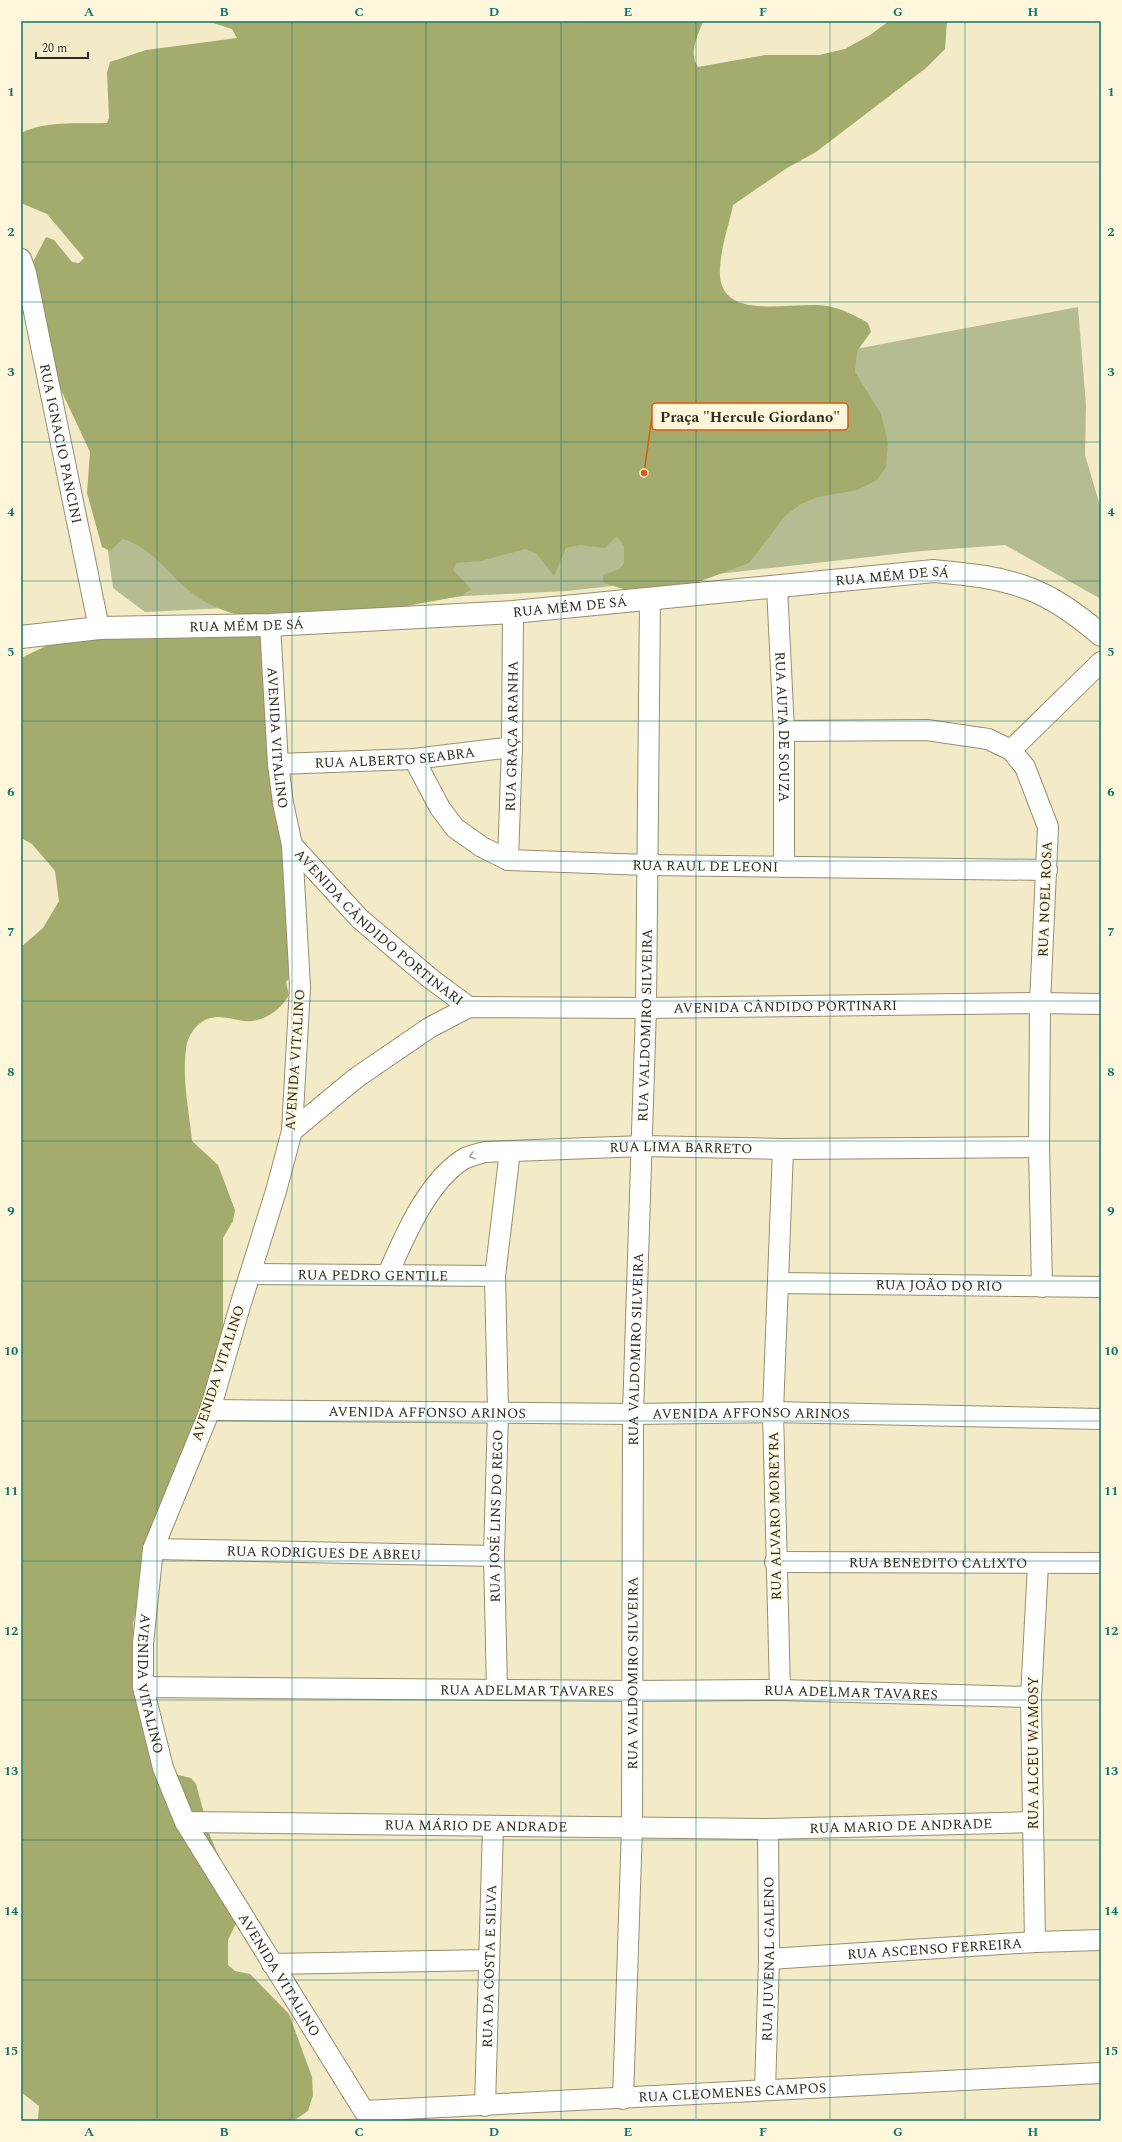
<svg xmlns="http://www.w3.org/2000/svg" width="1122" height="2142" viewBox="0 0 1122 2142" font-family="Spectral,serif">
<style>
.green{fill:#b5bc91}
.forest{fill:#a3ac6c}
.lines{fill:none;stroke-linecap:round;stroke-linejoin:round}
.minor-casing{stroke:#978e6e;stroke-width:22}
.tertiary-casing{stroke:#978e6e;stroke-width:24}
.minor{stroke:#fff;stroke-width:20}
.tertiary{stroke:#fff;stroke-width:22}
.oneway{stroke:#a2a09a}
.grid{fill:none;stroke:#0f766e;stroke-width:1;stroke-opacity:0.55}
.labels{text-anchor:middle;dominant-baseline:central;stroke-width:3;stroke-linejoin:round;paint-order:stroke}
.street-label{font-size:14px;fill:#302c1f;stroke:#fff7db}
.leader{fill:none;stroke:#df570d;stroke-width:1.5}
.callout-dot{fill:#df570d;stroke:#fff7db;stroke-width:1.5}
.callout{fill:#fff7db;stroke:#df570d;stroke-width:1.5}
.callout-label{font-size:15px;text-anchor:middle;font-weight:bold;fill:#302c1f}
.neatline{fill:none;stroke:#0f766e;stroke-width:1.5}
.grid-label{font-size:13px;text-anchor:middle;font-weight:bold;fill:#0f766e}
</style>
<rect width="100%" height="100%" fill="#f3eac7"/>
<path class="green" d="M1078,307L1086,405L1085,455L1101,509V599L1005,545L922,551L567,591L145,612L113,588L100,492Z"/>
<path class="forest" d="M207,21H703C698,36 688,52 698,67L765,55H819L845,49L870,35L889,21L947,22L945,49L926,68L816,152L787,168L733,205C729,225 721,247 720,268C716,325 793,300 827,306C842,309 855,315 868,323L871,332L857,351L855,372L881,414L888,443L886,467L877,480L857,490L818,497L801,504L785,516L749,563L682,588L633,592L604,583L603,575L620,569L624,563V546L617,536L605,548L580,545L566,548L554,576L536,553L525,549L481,561L456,563L453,570L471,589L461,596L352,616L277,621L297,970L286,982L289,995C281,1008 272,1016 257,1020C237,1026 218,1007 198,1025C193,1029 189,1037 187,1043C181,1075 189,1110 192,1141L218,1165L235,1210L233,1221L223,1238V1356L162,1509L133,1623L136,1660L170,1773L191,1778L196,1784L210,1836L237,1899L238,1919L228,1940V1965L235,1971L250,1974L289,2014L312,2077L313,2095L308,2111L293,2121H38L39,2106L21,2092V947L43,928L59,901L55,871L32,844L21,838V658L48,645L116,632L241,616C224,611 208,605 193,594C169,575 153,548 123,539L110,551L102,547L87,493L90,452L61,390L39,353L30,284L34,260L46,237L54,240L72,262L79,263L84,258L47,214L21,203V133C46,120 80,124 107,123L109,118L107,73L110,62L146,50L237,38L232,29Z"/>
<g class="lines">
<defs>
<g id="minor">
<path id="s1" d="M21,259L26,273L99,628"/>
<path id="s2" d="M777,587L784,731V867"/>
<path id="s3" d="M270,625L278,764L283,803L292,845L300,987L292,1131L276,1191L240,1306L210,1410L153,1549L143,1643V1687L163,1768L185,1822L364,2111L1101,2073"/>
<path d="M784,731L927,730L988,739L1011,750L1025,767L1048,827L1040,1003L1039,1147L1042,1287"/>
<path d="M1011,750L1101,662"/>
<path id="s4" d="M414,759L440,808L455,828L482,847L508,860L647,865L1047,870"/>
<path id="s5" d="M278,764L414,759L512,747"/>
<path id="s6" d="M292,845L360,919L431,979L469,1007"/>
<path id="s7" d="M508,860L512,747L513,612"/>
<path id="s8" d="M292,1131L356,1078L429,1028L469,1007L646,1008L1040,1003L1101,1004"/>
<path id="s9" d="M251,1274L495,1276"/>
<path id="s10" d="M388,1274C404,1237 427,1183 462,1160C468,1156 478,1154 485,1152L643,1146L783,1149L1039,1147"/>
<path id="s11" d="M778,1283L1101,1287"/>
<path id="s12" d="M210,1410L633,1414L773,1412L1101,1419"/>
<path id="s13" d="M153,1549L494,1556"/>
<path id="s14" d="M775,1562L1101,1563"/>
<path id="s15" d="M143,1687L633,1691L780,1690L1031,1697"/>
<path id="s16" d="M497,1690L494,1556L498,1412L495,1276L510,1151"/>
<path d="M780,1690L773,1412L783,1149"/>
<path id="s17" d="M185,1822L768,1829L1033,1822"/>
<path d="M1035,1942L1031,1697L1038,1564"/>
<path id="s18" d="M769,1959L1035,1942L1101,1940"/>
<path d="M272,1964L488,1960"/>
<path id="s19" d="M765,2090L769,1959L768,1829"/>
<path id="s20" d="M623,2099L632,1827L633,1414L646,1008L650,600"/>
<path id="s21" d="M485,2106L493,1826"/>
</g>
<g id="tertiary">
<path id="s22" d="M21,637L99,628L270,625L513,612L934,571C966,574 999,577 1030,589C1056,599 1080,617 1101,635"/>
</g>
</defs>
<use href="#minor" class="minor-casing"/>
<use href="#tertiary" class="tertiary-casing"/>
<use href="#minor" class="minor"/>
<use href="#tertiary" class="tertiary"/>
</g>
<defs><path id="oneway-chevron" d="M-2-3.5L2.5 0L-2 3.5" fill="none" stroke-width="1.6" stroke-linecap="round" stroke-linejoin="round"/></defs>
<use class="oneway" href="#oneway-chevron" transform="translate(472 1156) rotate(161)"/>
<path class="grid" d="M157,21V2121M292,21V2121M426,21V2121M561,21V2121M696,21V2121M830,21V2121M965,21V2121M21,162H1101M21,302H1101M21,442H1101M21,581H1101M21,721H1101M21,861H1101M21,1001H1101M21,1141H1101M21,1281H1101M21,1421H1101M21,1561H1101M21,1700H1101M21,1840H1101M21,1980H1101"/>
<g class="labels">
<g class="street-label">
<text stroke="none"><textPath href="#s1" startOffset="189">RUA IGNACIO PANCINI</textPath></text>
<text stroke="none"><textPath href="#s22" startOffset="874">RUA MÉM DE SÁ</textPath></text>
<text stroke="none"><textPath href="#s22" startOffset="550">RUA MÉM DE SÁ</textPath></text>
<text stroke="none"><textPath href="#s22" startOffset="226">RUA MÉM DE SÁ</textPath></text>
<text stroke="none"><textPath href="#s2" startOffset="140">RUA AUTA DE SOUZA</textPath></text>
<text stroke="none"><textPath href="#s7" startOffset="124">RUA GRAÇA ARANHA</textPath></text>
<text stroke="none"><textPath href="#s3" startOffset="113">AVENIDA VITALINO</textPath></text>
<text stroke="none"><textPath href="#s5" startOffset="117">RUA ALBERTO SEABRA</textPath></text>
<text stroke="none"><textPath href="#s4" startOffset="340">RUA RAUL DE LEONI</textPath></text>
<text transform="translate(1045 899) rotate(-88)">RUA NOEL ROSA</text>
<text stroke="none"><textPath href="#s6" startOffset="120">AVENIDA CÂNDIDO PORTINARI</textPath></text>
<text stroke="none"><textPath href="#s8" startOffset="533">AVENIDA CÂNDIDO PORTINARI</textPath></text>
<text stroke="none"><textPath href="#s20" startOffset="1074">RUA VALDOMIRO SILVEIRA</textPath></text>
<text transform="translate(295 1060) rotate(-86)">AVENIDA VITALINO</text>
<text stroke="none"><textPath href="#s10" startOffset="358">RUA LIMA BARRETO</textPath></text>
<text stroke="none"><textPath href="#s9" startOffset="122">RUA PEDRO GENTILE</textPath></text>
<text stroke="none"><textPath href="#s11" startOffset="161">RUA JOÃO DO RIO</textPath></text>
<text stroke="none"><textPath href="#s20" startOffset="750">RUA VALDOMIRO SILVEIRA</textPath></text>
<text transform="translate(218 1373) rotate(-72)">AVENIDA VITALINO</text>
<text stroke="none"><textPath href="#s12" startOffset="217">AVENIDA AFFONSO ARINOS</textPath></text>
<text stroke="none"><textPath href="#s12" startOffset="541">AVENIDA AFFONSO ARINOS</textPath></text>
<text stroke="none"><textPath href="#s16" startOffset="174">RUA JOSÉ LINS DO REGO</textPath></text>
<text transform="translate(775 1516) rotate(-91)">RUA ALVARO MOREYRA</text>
<text stroke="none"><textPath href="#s13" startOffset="171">RUA RODRIGUES DE ABREU</textPath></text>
<text stroke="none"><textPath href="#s14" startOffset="163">RUA BENEDITO CALIXTO</textPath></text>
<text stroke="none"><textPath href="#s20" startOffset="426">RUA VALDOMIRO SILVEIRA</textPath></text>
<text stroke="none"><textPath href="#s3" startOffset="1085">AVENIDA VITALINO</textPath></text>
<text stroke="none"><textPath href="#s15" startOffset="384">RUA ADELMAR TAVARES</textPath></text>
<text stroke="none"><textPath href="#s15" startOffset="708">RUA ADELMAR TAVARES</textPath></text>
<text transform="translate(1033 1753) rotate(-90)">RUA ALCEU WAMOSY</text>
<text stroke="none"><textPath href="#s17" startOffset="716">RUA MARIO DE ANDRADE</textPath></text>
<text stroke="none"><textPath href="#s17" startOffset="291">RUA MÁRIO DE ANDRADE</textPath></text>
<text stroke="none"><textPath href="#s18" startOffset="166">RUA ASCENSO FERREIRA</textPath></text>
<text stroke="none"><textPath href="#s19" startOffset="131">RUA JUVENAL GALENO</textPath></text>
<text stroke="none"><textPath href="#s21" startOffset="140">RUA DA COSTA E SILVA</textPath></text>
<text stroke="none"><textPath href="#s3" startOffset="1409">AVENIDA VITALINO</textPath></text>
<text stroke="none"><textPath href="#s3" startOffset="1938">RUA CLEOMENES CAMPOS</textPath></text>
</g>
</g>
<path class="leader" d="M644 473L652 417"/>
<circle class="callout-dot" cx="644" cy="473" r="4"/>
<rect class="callout" x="652" y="403" width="196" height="27" rx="4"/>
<g class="callout-label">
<text x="750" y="422">Praça "Hercule Giordano"</text>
</g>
<rect width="1122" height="2142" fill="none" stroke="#fff7db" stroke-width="44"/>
<path d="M36 52v6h52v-6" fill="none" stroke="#302c1f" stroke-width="2"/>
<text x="42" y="52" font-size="12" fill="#302c1f" stroke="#fff7db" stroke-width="3" paint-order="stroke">20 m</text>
<rect x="22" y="22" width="1078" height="2098" class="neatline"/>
<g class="grid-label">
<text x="89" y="16">A</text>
<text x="224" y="16">B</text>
<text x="359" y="16">C</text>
<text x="494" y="16">D</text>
<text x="628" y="16">E</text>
<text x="763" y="16">F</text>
<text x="898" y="16">G</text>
<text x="1033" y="16">H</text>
<text x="11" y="96">1</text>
<text x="1111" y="96">1</text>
<text x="11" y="236">2</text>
<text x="1111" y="236">2</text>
<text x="11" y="376">3</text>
<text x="1111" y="376">3</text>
<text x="11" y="516">4</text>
<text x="1111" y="516">4</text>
<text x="11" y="656">5</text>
<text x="1111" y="656">5</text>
<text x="11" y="796">6</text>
<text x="1111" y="796">6</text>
<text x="11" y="936">7</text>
<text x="1111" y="936">7</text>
<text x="11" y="1076">8</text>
<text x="1111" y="1076">8</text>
<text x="11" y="1215">9</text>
<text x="1111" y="1215">9</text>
<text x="11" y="1355">10</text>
<text x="1111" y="1355">10</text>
<text x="11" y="1495">11</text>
<text x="1111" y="1495">11</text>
<text x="11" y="1635">12</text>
<text x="1111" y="1635">12</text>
<text x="11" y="1775">13</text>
<text x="1111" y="1775">13</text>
<text x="11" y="1915">14</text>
<text x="1111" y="1915">14</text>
<text x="11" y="2055">15</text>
<text x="1111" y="2055">15</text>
<text x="89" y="2136">A</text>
<text x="224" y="2136">B</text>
<text x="359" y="2136">C</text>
<text x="494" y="2136">D</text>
<text x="628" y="2136">E</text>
<text x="763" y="2136">F</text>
<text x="898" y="2136">G</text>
<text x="1033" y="2136">H</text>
</g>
</svg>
